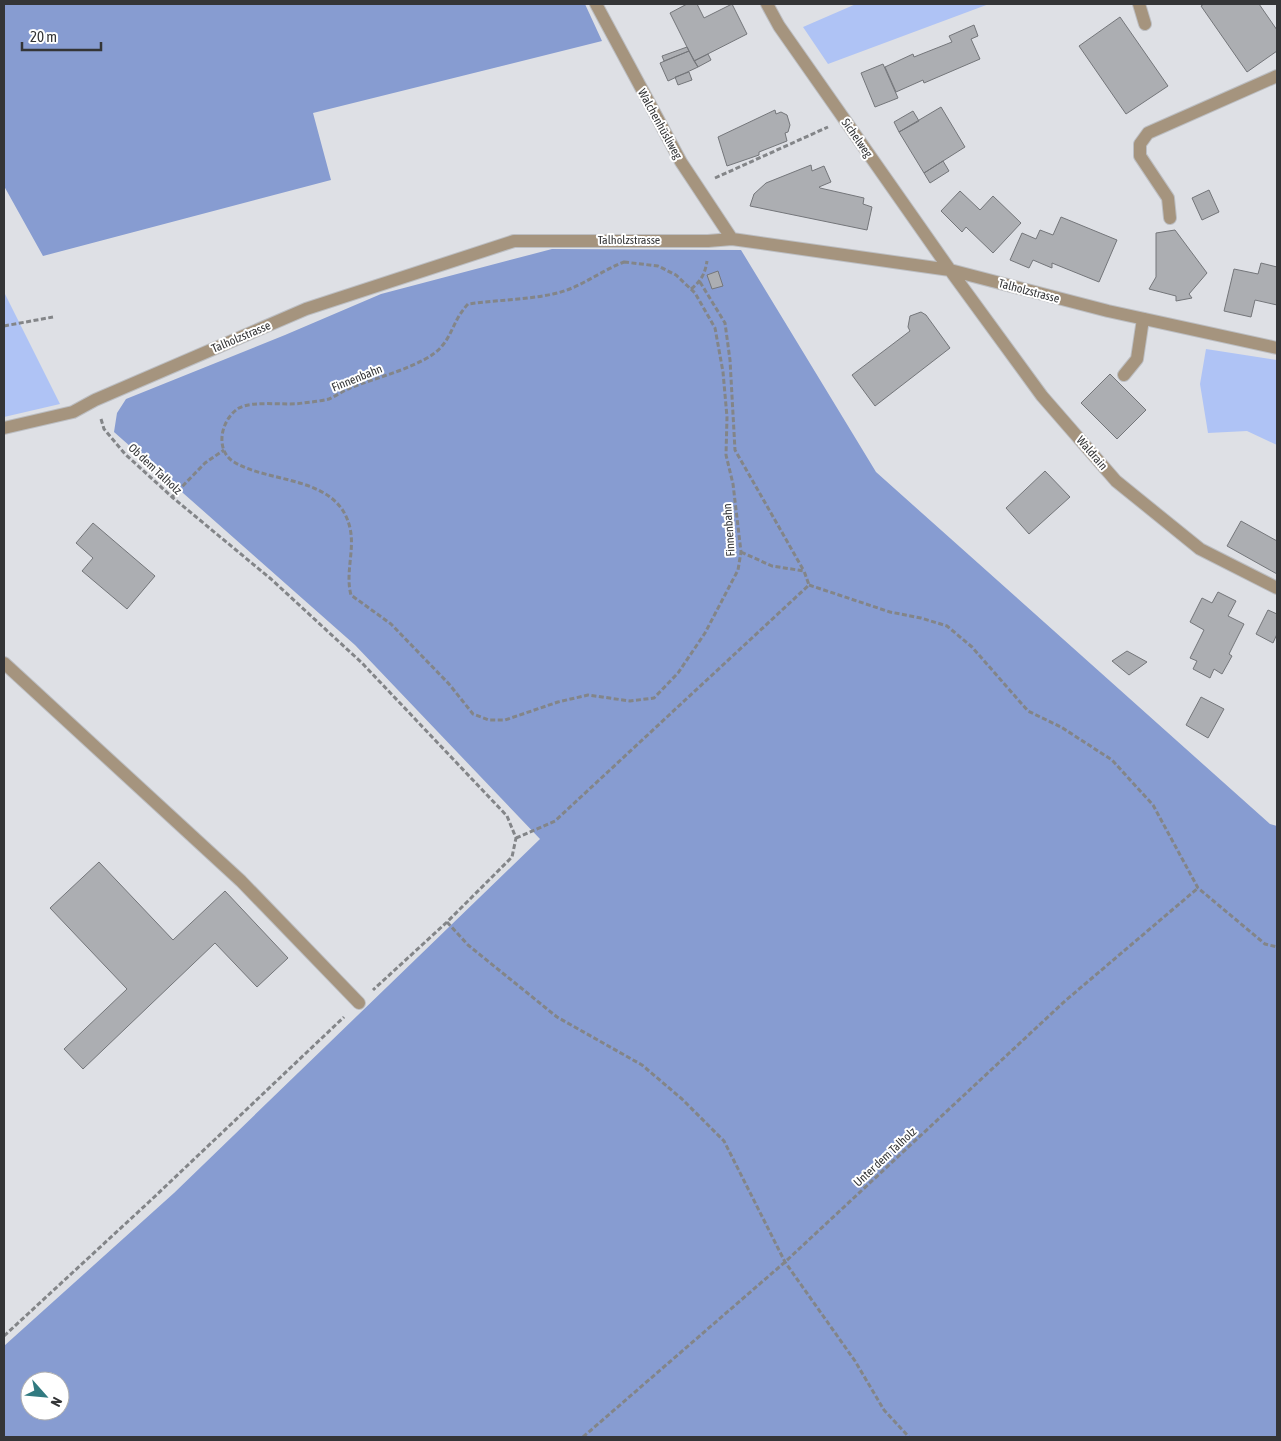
<svg xmlns="http://www.w3.org/2000/svg" width="1281" height="1441" viewBox="0 0 1281 1441" font-family="'Asap Condensed',sans-serif">
<style>
.green{fill:#afc3f5}
.forest{fill:#879cd1;fill-rule:evenodd}
.building{fill:#acaeb2;stroke:#74767a}
.lines{fill:none;stroke-linecap:round;stroke-linejoin:round}
.service-casing{stroke:#bcbec2;stroke-width:14}
.minor-casing{stroke:#bcbec2;stroke-width:14}
.path{stroke:#838588;stroke-width:3;stroke-dasharray:5 2.5;stroke-linecap:butt}
.service{stroke:#a5947e;stroke-width:12}
.minor{stroke:#a5947e;stroke-width:12}
.labels{text-anchor:middle;dominant-baseline:central;stroke-width:4;stroke-linejoin:round;paint-order:stroke}
.street-label{font-size:12px;fill:#343537;stroke:#fff}
</style>
<rect width="100%" height="100%" fill="#dee0e5"/>
<path class="green" d="M856,4H989L828,64L803,27Z
M4,292L60,404L4,417Z
M1206,349L1277,360V445L1247,431L1208,433L1200,384Z"/>
<path class="forest" d="M4,4H585L602,41L313,113L331,180L43,256L4,186Z
M552,249L741,250L876,472L1270,824L1277,826V1437H4V1346L174,1193L540,839L355,645L114,432L117,413L126,399L285,335L381,294ZM30,1381H60V1411H30Z"/>
<path class="building" d="M687,4H697L704,18L732,4L747,34L694,61L670,13Z
M1204,4H1259L1277,30V51L1247,72L1201,6Z
M1120,17L1168,86L1126,114L1079,46Z
M974,25L978,36L971,39L980,59L924,83L923,80L896,92L885,67L913,54L914,57L952,42L949,36Z
M687,47L689,51L664,61L662,56Z
M689,51L698,67L668,81L660,63Z
M708,54L711,60L698,67L694,61Z
M883,64L898,98L875,107L861,73Z
M689,72L692,80L678,85L675,77Z
M941,107L965,147L924,173L899,132Z
M775,110L776,114L781,112L787,115L790,125L788,132L785,133L787,141L759,152V155L727,166L718,137Z
M913,111L919,121L899,132L894,122Z
M943,161L949,171L930,183L924,173Z
M811,165L812,171L824,166L831,182L819,187L820,188L864,198L863,204L872,207L867,230L750,206L754,194L766,183Z
M1209,190L1219,212L1202,220L1192,198Z
M960,191L980,210L993,196L1021,223L993,253L966,227L962,232L941,211Z
M1061,217L1117,240L1099,282L1052,263V268L1033,260L1029,268L1010,260L1022,233L1036,239L1040,230L1053,235Z
M1175,230L1207,273L1189,294L1192,298L1176,301V296L1149,289L1156,277V233Z
M1261,263L1277,267V305L1255,300L1251,317L1224,311L1234,269L1258,274Z
M718,271L723,286L712,289L707,275Z
M921,312L926,315L950,348L875,406L852,375L910,331L908,327L910,316Z
M1110,374L1146,410L1117,439L1081,403Z
M1045,471L1070,497L1029,534L1006,508Z
M1241,521L1277,541V574L1227,546Z
M93,523L155,576L127,609L82,571L93,558L76,543Z
M1218,592L1236,601L1228,616L1244,624L1229,654L1232,656L1222,674L1214,669L1210,678L1193,669L1197,661L1190,658L1204,630L1190,622L1202,598L1212,603Z
M1268,610L1277,614V634L1273,643L1256,634Z
M1127,651L1147,662L1129,675L1112,661Z
M1201,697L1224,709L1208,738L1186,725Z
M99,862L173,940L225,891L288,958L257,987L215,943L83,1069L64,1049L127,989L50,908Z"/>
<g class="lines">
<defs>
<path id="service" d="M1139,4L1145,24
M1170,218L1168,198L1140,156V144L1148,133L1277,76
M1124,375L1137,359L1143,319
M4,663L241,881L359,1003"/>
<path id="minor" d="M596,4L681,162L732,239
M767,4L779,26L950,270L1042,396L1116,481L1200,549L1277,588
M4,428L73,412L95,400L306,309L514,241H708L732,239L950,270L1108,311L1277,348"/>
</defs>
<use href="#service" class="service-casing"/>
<use href="#minor" class="minor-casing"/>
<path class="path" d="M715,178L828,127
M624,262L658,266L676,275L695,293L715,328L723,372L727,417L726,455L733,484L741,552L738,570L705,633L678,673L654,698L630,701L588,695L558,702L505,720H489L473,714L449,684L391,624L351,595C345,573 355,550 350,528C338,475 270,484 234,462C214,450 221,419 239,408C254,400 286,406 303,403C312,402 321,401 329,399C336,396 343,391 350,388C374,378 426,366 442,346C453,333 454,319 468,304C496,300 525,300 553,294C579,289 600,271 624,262Z
M700,282L725,323L730,360L735,450L804,571
M691,289C701,281 705,274 707,261
M4,326L53,317
M101,419L104,429L125,454L172,497L271,579L362,663L507,816L516,838L512,857L447,922L373,990
M172,497L205,463L224,450
M741,552L772,566L804,571L809,585
M809,585L890,612L921,618L947,626L972,647L1028,711L1061,727L1112,760L1153,805L1198,888L1265,944L1277,947
M516,838L555,821L809,585
M447,922L468,945L557,1017L642,1065L682,1099L724,1141L785,1262L855,1361L884,1410L909,1437
M4,1336L150,1201L344,1017
M583,1437L785,1262L1065,1001L1198,888"/>
<use href="#service" class="service"/>
<use href="#minor" class="minor"/>
</g>
<g class="labels">
<g class="street-label">
<text transform="translate(660 124) rotate(61)">Walchenhüsliweg</text>
<text transform="translate(857 138) rotate(55)">Sichelweg</text>
<text x="629" y="240">Talholzstrasse</text>
<text transform="translate(1029 291) rotate(15)">Talholzstrasse</text>
<text transform="translate(241 337) rotate(-23)">Talholzstrasse</text>
<text transform="translate(357 378) rotate(-22)">Finnenbahn</text>
<text transform="translate(1092 453) rotate(49)">Waldrain</text>
<text transform="translate(155 469) rotate(43)">Ob dem Talholz</text>
<text transform="translate(729 530) rotate(-94)">Finnenbahn</text>
<text transform="translate(885 1157) rotate(-43)">Unter dem Talholz</text>
</g>
</g>
<rect width="1281" height="1441" fill="none" stroke="#343537" stroke-width="10"/>
<g transform="translate(45 1396) rotate(117)"><circle r="24" fill="#ffffff" stroke="#aeaeaf"/>
<path d="M0-4L9 19L0 12L-9 19Z" fill="#317a80"/>
<text y="-8" font-size="14" font-weight="bold" text-anchor="middle" fill="#343537">N</text>
</g>
<path d="M22 42v8h79v-8" fill="none" stroke="#343537" stroke-width="2.5"/>
<text x="30" y="42" font-size="15" fill="#343537" stroke="#ffffff" stroke-width="4" paint-order="stroke">20 m</text>
</svg>
